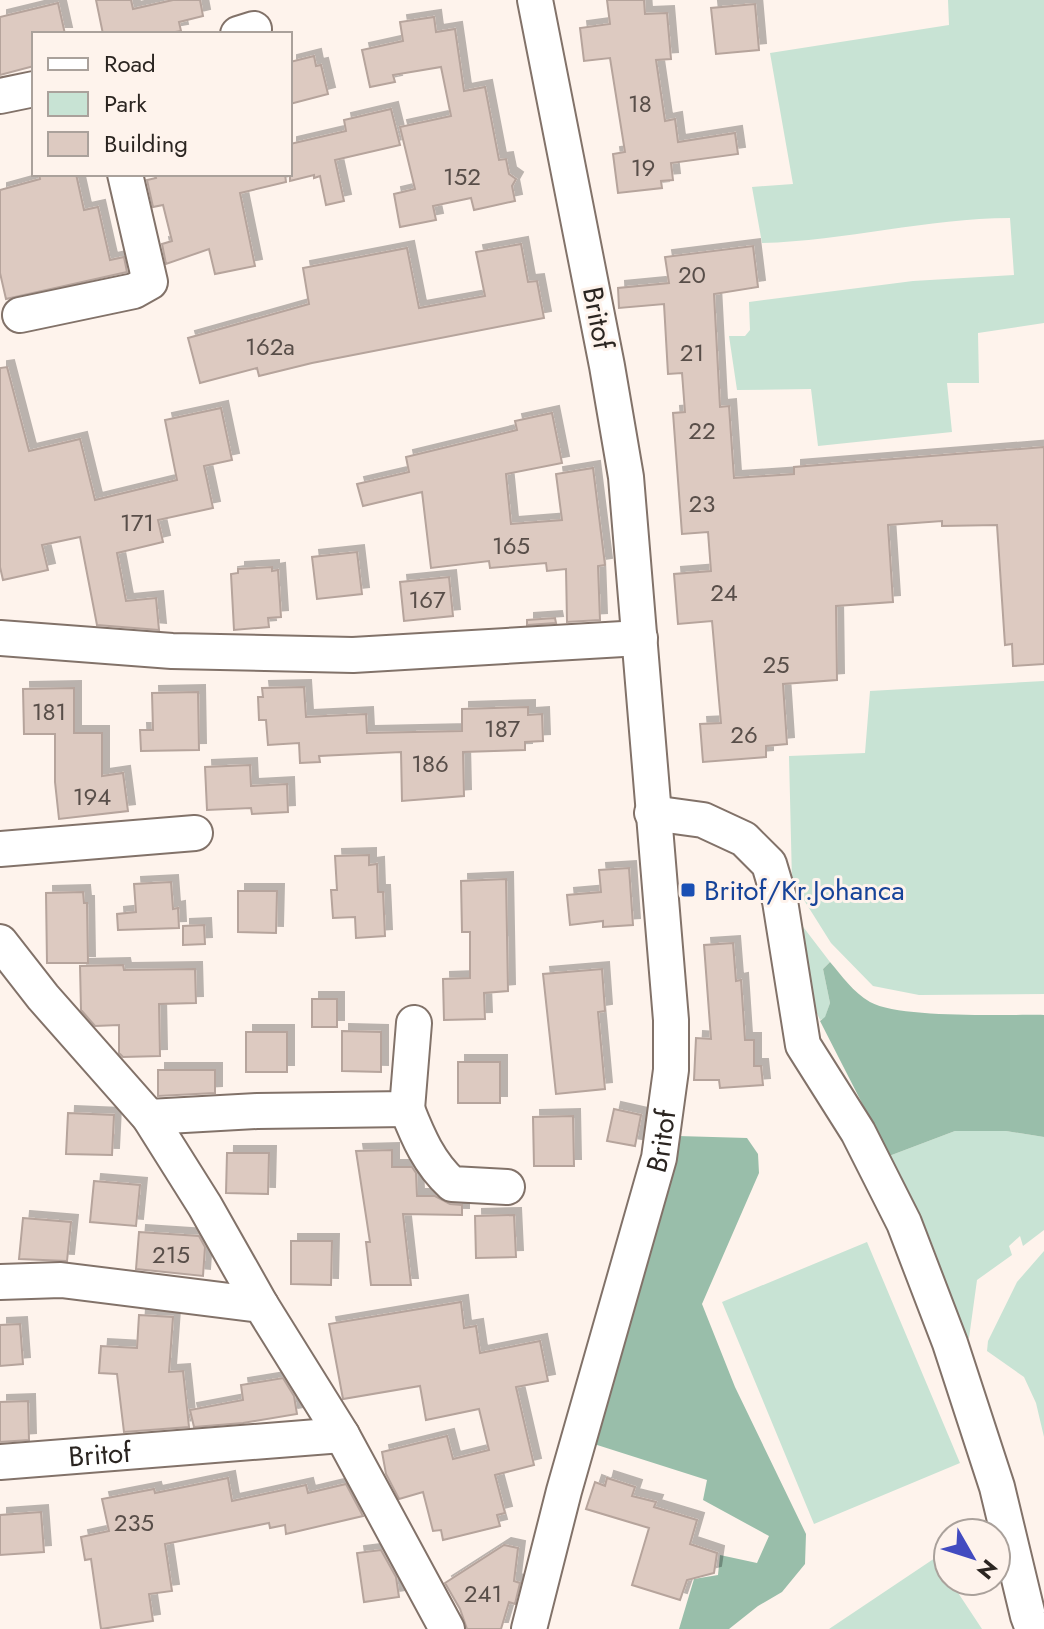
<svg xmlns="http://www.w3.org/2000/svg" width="1044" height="1629" viewBox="0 0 1044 1629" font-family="Jost,sans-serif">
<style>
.green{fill:#c8e3d4}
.forest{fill:#99beaa}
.building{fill:#ddcac1;stroke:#b6a49c;stroke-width:2;filter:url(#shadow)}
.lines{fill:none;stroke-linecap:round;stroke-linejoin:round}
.minor-casing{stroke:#827269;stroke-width:38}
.minor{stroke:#fff;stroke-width:34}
.transit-dot{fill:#1a4fb4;stroke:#fef3ec;stroke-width:3}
.labels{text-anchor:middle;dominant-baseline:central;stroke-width:6;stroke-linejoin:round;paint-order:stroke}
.number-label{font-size:24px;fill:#584e49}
.street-label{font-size:28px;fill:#2b2521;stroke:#fef3ec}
.transit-label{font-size:28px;fill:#164399;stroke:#fef3ec;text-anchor:start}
</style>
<defs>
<filter id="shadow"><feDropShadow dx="7" dy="-7" stdDeviation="0" flood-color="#0004"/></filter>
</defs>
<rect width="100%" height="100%" fill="#fef3ec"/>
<path class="green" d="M948,0H1044V323L978,333L979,383H947L952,432L818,446L811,389L737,390L729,336H745L750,330L749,302L913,281L1014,275L1010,218C928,218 845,241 762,243L752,187L793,184L770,53L949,25Z
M1044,681V994L919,995L873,986L831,943L792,881L789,756L865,753L870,691Z
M794,915L830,962L823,969L830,1003L825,1018L820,1020L806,989Z
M955,1131H1006L1044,1137V1230L1023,1246L1020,1236L1009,1246L1012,1255L977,1280L969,1338L958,1334C948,1275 920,1207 889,1156Z
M867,1242L960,1463L814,1524L722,1302Z
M1044,1251V1437L1036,1403L1024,1377L987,1351L988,1341L1017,1282Z
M935,1558L982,1629H829Z"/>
<path class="forest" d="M830,962C842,976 853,992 870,1002C901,1019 1005,1014 1044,1015V1137L1006,1131H955L889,1156L820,1021L825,1017L830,1003L823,969Z
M678,1136L747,1138L758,1154L759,1173L702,1304L735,1387L806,1534L805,1564L782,1592L758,1606L729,1629H679L694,1579L718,1575L720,1555L757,1563L769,1536L703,1500L707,1480L594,1444Z"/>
<path class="building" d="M96,0H131L133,9L173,0H200L203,16L179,22L181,31L164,34H103Z
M607,0H644L645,14L667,13L671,59L656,60L665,121L675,119L678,142L735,133L738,154L671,163L673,180L661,181L662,188L618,193L613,154L625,152L610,58L584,61L580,28L610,24Z
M58,3L65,34H34V66L0,75V17Z
M755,4L759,50L716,54L711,8Z
M434,17L436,32L455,29L464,91L485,87L499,160L506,159L509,174L516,179L512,186L515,201L474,210L471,198L433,206L436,220L400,227L394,194L415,189L400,127L451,116L441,67L393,75L395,82L370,87L362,50L403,41L400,22Z
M314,56L316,66L321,65L328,94L290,104V62Z
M391,109L400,145L335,160L344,201L326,205L320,176L314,178V175L290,181V144L346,131L344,120Z
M39,174H76L84,210L98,207L110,260L124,257L127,272L6,299L0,273V190L40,179Z
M155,174H285L286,182L240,193L255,266L215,274L209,249L166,264L162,244L172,241L163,205L153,207L147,180L156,178Z
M521,244L528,282L537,281L544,318L312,363L259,376L257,368L200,383L188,338L309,304L303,268L407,248L419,308L485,296L476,252Z
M753,246L758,287L714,294L720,407L729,406L734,478L794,474V467L1044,447V664L1013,666L1012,644L1005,645L997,525L942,526V521L888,525L893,602L836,606L837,680L783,684L787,744L766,746V757L703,762L700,724L721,723L712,621L678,624L674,574L711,571L708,532L682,534L673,413L685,412L682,373L668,374L664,304L619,308L618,288L669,283L665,257Z
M7,367L29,451L80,439L95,500L177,480L165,420L221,408L232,460L204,466L213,508L158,520L163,542L117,553L126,601L156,598L159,630L97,625L80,537L42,545L48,570L3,580L0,567V368Z
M552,413L562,463L506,474L511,524L562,520L556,474L593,468L605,565L598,566L600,620L567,622L566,569L547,571L546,563L490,568L489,561L431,568L422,492L363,506L357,484L409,472L406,457L517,430L515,421Z
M357,552L362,594L317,599L312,557Z
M272,567V571L278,570L281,617L268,618L269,627L234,630L231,574L238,573V569Z
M449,577L453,616L404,621L400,582Z
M555,618L556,623L527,625V620Z
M304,687L306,717L366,714L367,733L462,731V709L528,707V715L542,714L543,741L525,742V750L463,752L464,796L402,801L401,752L319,756L320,762L300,763L299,743L268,745L266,720H259L258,697H263L262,688Z
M74,688V733H102V776L123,773L128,811L59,819L55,782V734H24L23,689Z
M198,692L199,750L141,751L140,730H153L152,693Z
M250,765L251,786L287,784L288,812L252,814L251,808L207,810L205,767Z
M369,855V865L377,864L378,892H383L385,936L356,938L355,917L333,918L331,890H337L335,856Z
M629,868L633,925L603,927V921L570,925L567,895L601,892L599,870Z
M506,879L508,991L484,993L485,1019L444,1020L443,979L470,978V932H462L461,881Z
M171,882L173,909L178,908L179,928L118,930L117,914L136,912L134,884Z
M238,891H277L276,933L238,932Z
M83,892L84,903H87L88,963H47L46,893Z
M204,925L205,944L183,945V926Z
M733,943L736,981L741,980L745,1040H754V1066H761L763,1085L720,1088L719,1080H694L696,1038L711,1039L704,945Z
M123,965L124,970L195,969L196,1003L159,1004L160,1056L123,1057L119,1053V1025L95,1026L81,1010L80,966Z
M602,969L605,1011L598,1012L605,1089L556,1094L543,974Z
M312,999H337V1027H312Z
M342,1031L381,1032V1072L342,1071Z
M246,1032H287V1072H246Z
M458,1062H500V1103H458Z
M158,1070H215V1093L158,1096Z
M614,1109L641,1115L635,1146L607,1141Z
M68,1113L114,1115L112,1155L66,1154Z
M573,1116L574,1166H534L533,1117Z
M392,1150V1167H412L416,1173L417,1196H435L450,1204L462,1205V1215L403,1214L411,1285H371L366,1242H370L356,1151Z
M227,1153H269L268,1194L226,1193Z
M94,1181L140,1185L136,1226L90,1222Z
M514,1215L516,1257L476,1258L475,1216Z
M23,1218L71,1222L67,1261L19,1259Z
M139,1232L199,1236L205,1247L203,1276L136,1269Z
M291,1241H332L331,1285L291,1284Z
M461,1302L464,1328L476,1326L480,1353L540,1341L548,1381L516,1387L534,1465L495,1475L505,1513L497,1515L500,1526L443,1540L441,1530L433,1531L423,1492L399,1499L386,1474L382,1452L447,1436L453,1459L489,1450L479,1409L426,1420L420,1386L343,1399L329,1324Z
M139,1315L173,1317L169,1372L183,1371L189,1427L124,1432L117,1374L99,1373L101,1346L137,1348Z
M20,1324L23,1364L0,1366V1325Z
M283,1378L294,1396L297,1414L243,1423L194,1427L190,1410L243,1400L241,1385Z
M28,1401L29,1440L0,1442V1402Z
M228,1478L232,1501L306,1485L308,1493L346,1484L363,1516L286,1534L285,1525L270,1528L269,1523L165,1544L172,1591L149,1594L153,1621L101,1629L91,1559L85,1560L81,1537L109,1531L102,1499L154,1489L155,1493Z
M607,1478L635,1487L632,1496L656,1502L654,1507L697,1520L690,1544L717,1553L714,1573L687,1580L680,1600L632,1585L649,1528L586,1509L595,1482L605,1486Z
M41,1512L44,1552L0,1555V1515Z
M504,1545L518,1548L514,1581L520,1583L515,1604L509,1602L501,1629H467L460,1609L445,1583Z
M381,1550L396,1577L399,1597L364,1602L357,1553Z"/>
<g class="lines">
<defs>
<g id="minor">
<path d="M238,34L254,29"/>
<path d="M0,96L34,89"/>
<path d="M20,315L134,291L150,282L125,174"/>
<path d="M0,638L172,651L353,655L640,638"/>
<path d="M652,813L703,820L744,839L769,864L780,901L803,1045L858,1132L904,1223L950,1343L997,1487L1028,1616L1033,1629"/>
<path d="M0,849L195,833"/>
<path d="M0,942L43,997L149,1117L205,1206L261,1305"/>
<path d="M407,1109C418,1137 429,1163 452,1184L507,1187"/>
<path d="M149,1117L257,1111L407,1109L414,1023"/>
<path d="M0,1282L61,1280L261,1305L342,1435L447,1629"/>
<path id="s1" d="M0,1462L342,1435"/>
<path id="s2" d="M529,1629L564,1491L659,1158L671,1070V1020L626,477L607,366L535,0"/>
</g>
</defs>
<use href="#minor" class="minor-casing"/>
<use href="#minor" class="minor"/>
</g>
<rect class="transit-dot" x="680" y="882" width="16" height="16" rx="4"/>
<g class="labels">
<g class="number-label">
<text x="640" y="103">18</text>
<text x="643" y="167">19</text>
<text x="462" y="176">152</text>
<text x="692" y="274">20</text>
<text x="270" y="346">162a</text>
<text x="692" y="352">21</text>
<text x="702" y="430">22</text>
<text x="702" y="503">23</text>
<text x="137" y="522">171</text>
<text x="511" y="545">165</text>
<text x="724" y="592">24</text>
<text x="427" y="599">167</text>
<text x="776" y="664">25</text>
<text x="49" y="711">181</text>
<text x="502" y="728">187</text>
<text x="744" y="734">26</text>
<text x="430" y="763">186</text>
<text x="92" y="796">194</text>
<text x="171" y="1254">215</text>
<text x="134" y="1522">235</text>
<text x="483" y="1593">241</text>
</g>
<g class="street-label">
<text transform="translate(598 318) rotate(79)">Britof</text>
<text stroke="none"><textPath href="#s2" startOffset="506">Britof</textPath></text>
<text stroke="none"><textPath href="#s1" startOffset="100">Britof</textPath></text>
</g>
<g class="transit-label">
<text x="704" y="890">Britof/Kr.Johanca</text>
</g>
</g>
<rect x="32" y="32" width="260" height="144" fill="#fef3ec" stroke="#aaa19b" stroke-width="2"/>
<rect x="48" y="58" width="40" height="12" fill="#ffffff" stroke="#aaa19b" stroke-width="2"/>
<text x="104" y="72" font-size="24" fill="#2b2521">Road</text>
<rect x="48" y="92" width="40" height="24" fill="#c8e3d4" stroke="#aaa19b" stroke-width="2"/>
<text x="104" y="112" font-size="24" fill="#2b2521">Park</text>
<rect x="48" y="132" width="40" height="24" fill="#ddcac1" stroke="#aaa19b" stroke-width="2"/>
<text x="104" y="152" font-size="24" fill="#2b2521">Building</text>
<g transform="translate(972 1557) rotate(129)"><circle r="38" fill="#fef3ec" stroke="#aaa19b" stroke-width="2"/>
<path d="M0-6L14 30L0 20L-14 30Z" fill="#424bc0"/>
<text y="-12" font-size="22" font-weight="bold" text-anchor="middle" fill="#2b2521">N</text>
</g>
</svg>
